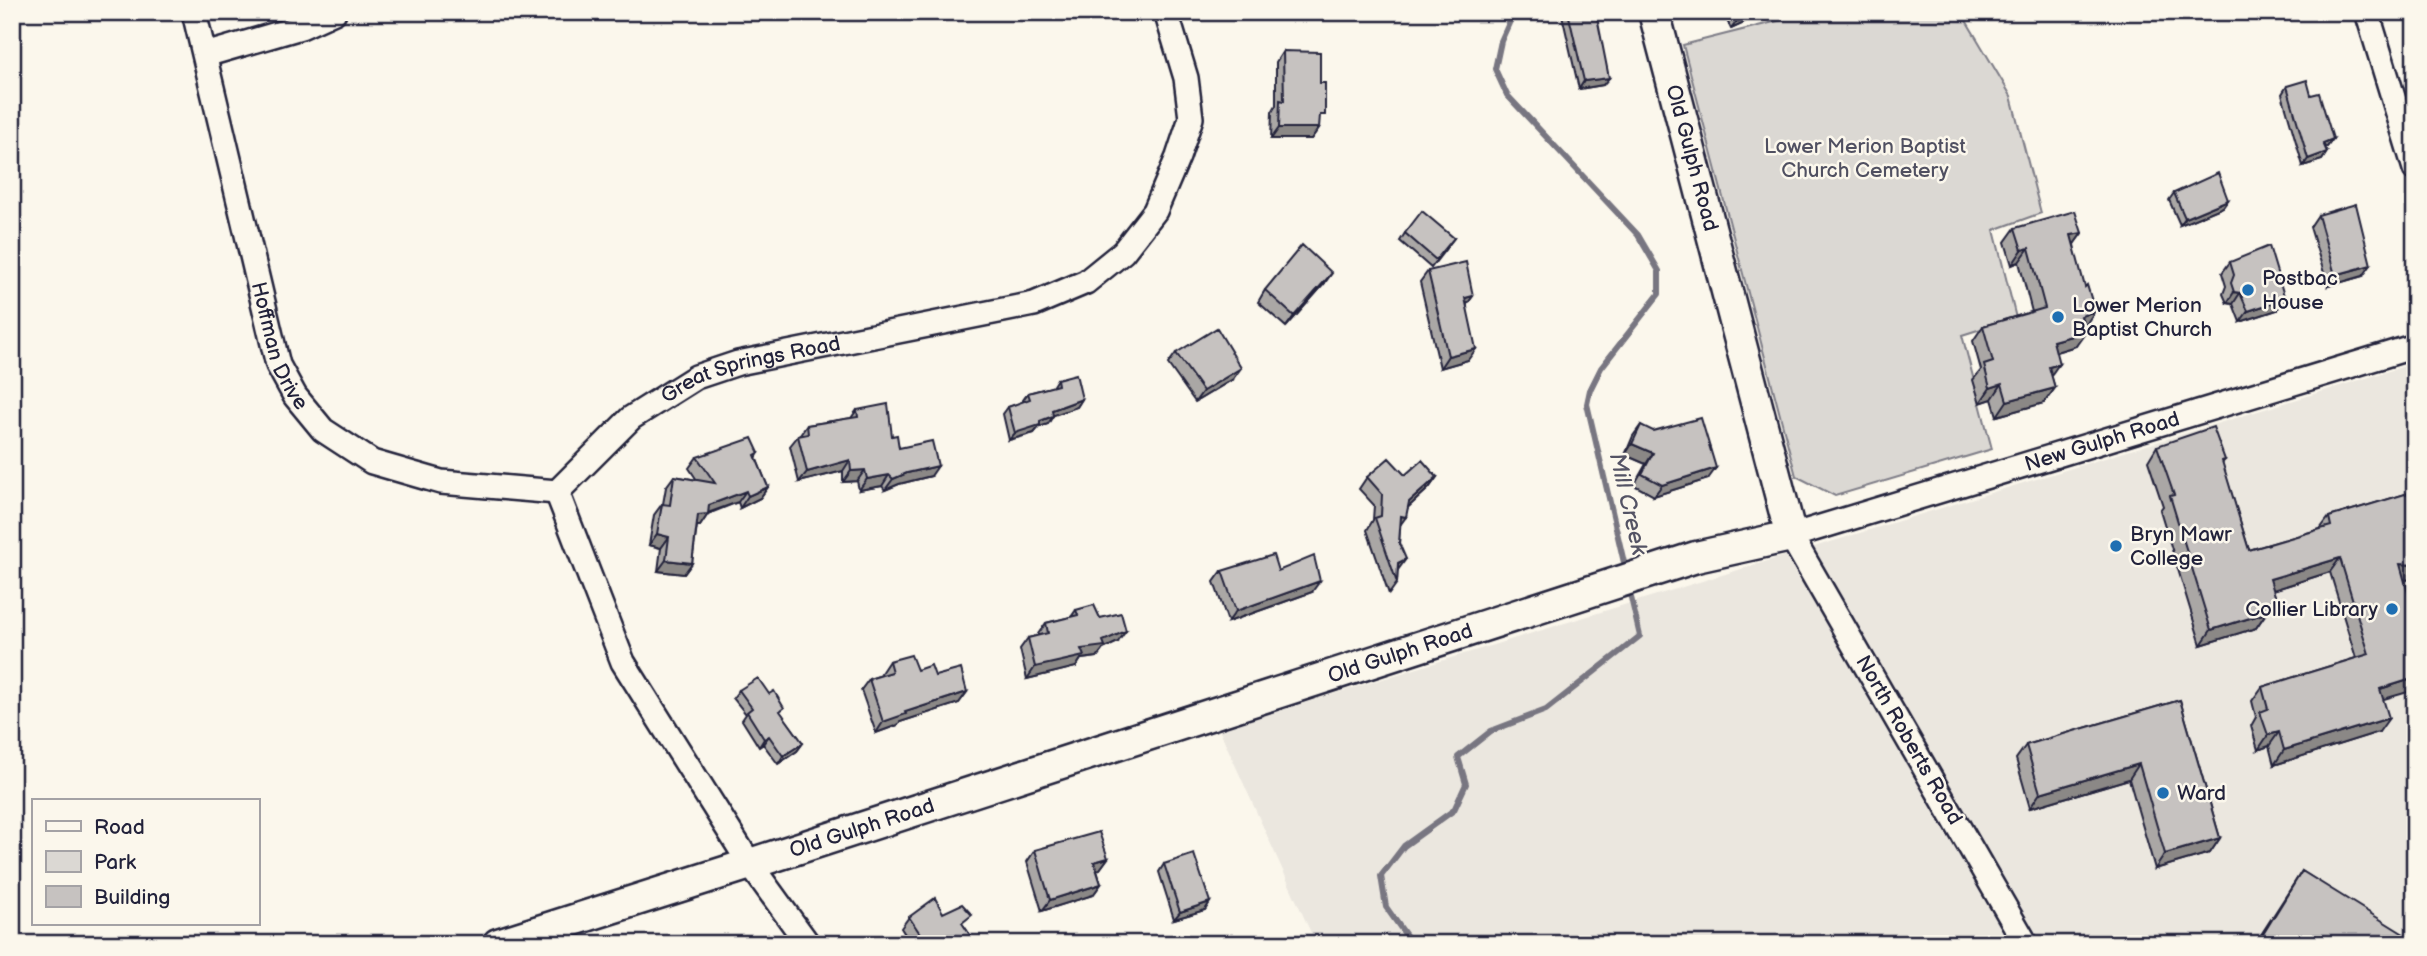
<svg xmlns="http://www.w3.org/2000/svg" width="2427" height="956" viewBox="0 0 2427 956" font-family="'Balsamiq Sans',sans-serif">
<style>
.built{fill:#ebe7df}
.green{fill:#dbd8d3;stroke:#7e7d87;stroke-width:2}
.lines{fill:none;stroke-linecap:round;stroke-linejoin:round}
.stream{stroke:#787681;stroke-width:6}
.minor-casing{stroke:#22223b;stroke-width:28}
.tertiary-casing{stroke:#22223b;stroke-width:35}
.minor{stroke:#fbf7ec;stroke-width:23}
.tertiary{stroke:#fbf7ec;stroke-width:30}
.wall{fill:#aaa7a5;stroke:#22223b;stroke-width:2}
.shaded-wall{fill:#8b8886;stroke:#22223b;stroke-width:2}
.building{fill:#c6c2c0;stroke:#22223b;stroke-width:2}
.poi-dot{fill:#1f6fb2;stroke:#fbf7ec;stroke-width:2.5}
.labels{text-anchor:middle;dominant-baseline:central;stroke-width:5;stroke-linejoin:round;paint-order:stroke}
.park-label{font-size:21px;fill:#505061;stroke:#fbf7ec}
.street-label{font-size:21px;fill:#22223b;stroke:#fbf7ec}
.poi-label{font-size:21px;fill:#22223b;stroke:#fbf7ec;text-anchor:start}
.water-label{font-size:23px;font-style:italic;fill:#545364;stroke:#fbf7ec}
</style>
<rect width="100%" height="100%" fill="#fbf7ec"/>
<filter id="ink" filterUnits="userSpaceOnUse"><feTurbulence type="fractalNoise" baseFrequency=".0143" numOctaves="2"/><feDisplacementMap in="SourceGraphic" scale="14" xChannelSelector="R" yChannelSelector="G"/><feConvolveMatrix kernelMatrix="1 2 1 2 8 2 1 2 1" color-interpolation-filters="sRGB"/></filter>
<g filter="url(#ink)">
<path class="built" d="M2415,363V944H1316L1219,729Z"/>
<path class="green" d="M1813,12H1961L2011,96L2041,213L1994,230L2016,318L1962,335L1992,449L1835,496L1796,476L1683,45Z"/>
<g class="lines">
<path class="stream" d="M1514,12L1501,41L1495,69L1507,95L1638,235L1659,271V294L1601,368L1590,390L1587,404L1626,571
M1412,944L1386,907L1381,876L1404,846L1454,810L1466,784L1458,757L1491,731L1546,710L1640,636L1629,589"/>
<defs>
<g id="minor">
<path id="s1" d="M194,12L278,365L295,396L323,430L372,462L441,482L557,492"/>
<path d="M2367,12L2415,169"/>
<path d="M205,55L301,27L334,12"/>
<path id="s2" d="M557,492L631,418L696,377L738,363L1034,304L1086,282L1123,252L1155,211L1178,157L1191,118L1186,78L1166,12"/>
<path d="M557,492L623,662L750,864L808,944"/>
<path id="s3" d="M2026,944L1791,536L2415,346"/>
</g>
<g id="tertiary">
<path id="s4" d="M498,944L750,864L1696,557L1791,536L1654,12"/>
</g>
</defs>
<use href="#minor" class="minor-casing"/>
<use href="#tertiary" class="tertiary-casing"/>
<use href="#minor" class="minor"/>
<use href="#tertiary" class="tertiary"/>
</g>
<path class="wall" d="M1564,12H1568L1603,85L1579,89L1562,15Z
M1723,12H1746L1747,17L1742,24L1731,29Z
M1283,51L1319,122V128L1311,139H1271L1272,112L1276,105V62Z
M2287,86L2311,95L2333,139L2327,147L2325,148L2327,152L2322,160L2303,166L2282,94Z
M2174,193L2228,200L2223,207L2180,225L2169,200Z
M2318,215L2363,276L2328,286L2310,227Z
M2015,228L2082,233L2074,244L2085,326L2076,346L2056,352L2051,375L2055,388L2044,403L1997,416L1992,399L1980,403L1973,380L1981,370L1973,341L1983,326L2032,312L2019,262L2012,265L2005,242Z
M1405,233L1454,238L1431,268L1400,241Z
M2230,262L2277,310L2240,322L2233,304L2227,303L2223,294L2226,286L2222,273Z
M1428,271L1473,296L1467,304L1468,360L1440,368L1420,282Z
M1324,284L1286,327L1258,302L1265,290Z
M1176,353L1233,379L1195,402L1168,364Z
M1057,379L1082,399L1077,407L1053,415L1048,424L1039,427L1034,433L1009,440L1003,414L1008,407L1023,402V400L1028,393L1052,387Z
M857,410L892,436L899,448L931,476L899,484L885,490L882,486L859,490L857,481L843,482V471L799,482L790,446L798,436L800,435L807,425L851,418Z
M1641,425L1708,479L1654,496L1634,485L1646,464L1625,455L1633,436Z
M2157,446L2225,460L2222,463L2249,550L2320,529L2329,517L2415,491V580L2404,579L2383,699L2379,732L2274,765L2269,746L2258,750L2251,726L2256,717L2252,701L2262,687L2356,658L2330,572L2273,590L2276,599L2256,628L2201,645L2160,510L2163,506L2148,461Z
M759,453L756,458L768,487L760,498L740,508L738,502L708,514L700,526H697L692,563L684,574L658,571L661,548L649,545L654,515L662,504H663L666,487L674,476L697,480L689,468L697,457Z
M1405,475L1437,477L1429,488L1408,507L1400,525L1397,583L1389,594L1367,530L1373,520L1374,505L1359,489L1367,477Z
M1222,571H1278L1312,592L1228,622L1214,582Z
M1076,610L1100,618L1118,642L1103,649L1097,657L1081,659L1076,667L1027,679L1020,649L1028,638L1038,636V634L1046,623L1071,617Z
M889,661L935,676L967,692L959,703L900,722L898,725L876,733L861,690L869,679L882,675L881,673Z
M739,690L781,713L803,743L797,751L778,764L763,744L759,747L742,720L746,714L733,698Z
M2180,700L2220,838L2210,853L2155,869L2129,779L2030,808L2016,759L2026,745Z
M1035,850L1108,858L1100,869L1097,870L1101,884L1093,895L1042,911L1027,862Z
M1164,864L1210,902L1205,910L1174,919L1159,872Z
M2302,871L2415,944H2255Z
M943,913L964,926L974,941L972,944H911L901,928L909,917Z"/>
<path class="shaded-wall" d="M1747,17L1742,24L1731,29L1737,21Z
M1609,78L1603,85L1579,89L1584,81Z
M1279,128H1319L1311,139H1271Z
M2333,139L2327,147L2318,151L2323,143Z
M2327,152L2322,160L2303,166L2308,159Z
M2228,200L2223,207L2180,225L2185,218Z
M2082,233L2072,247L2071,235Z
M2029,248L2019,262L2012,265L2022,250Z
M2371,265L2363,276L2328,286L2335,275Z
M1332,273L1324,284L1286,327L1294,316Z
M2234,292L2240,293L2233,304L2227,303Z
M1473,296L1465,307V298Z
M2285,299L2277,310L2240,322L2248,311Z
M2095,311L2085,326L2071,330L2081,316Z
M2086,332L2076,346L2042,356L2053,341Z
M1476,349L1468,360L1440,368L1448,356Z
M2059,364L2049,378V367Z
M1241,368L1233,379L1195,402L1203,391Z
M2002,384L1992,399L1980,403L1990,388Z
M2055,388L2044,403L1997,416L2007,401Z
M1082,399L1077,407L1046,418L1052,410Z
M1053,416L1048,424L1039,427L1034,433L1009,440L1015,433L1040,421Z
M1632,444L1653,453L1646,464L1625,455Z
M850,460L843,471L799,482L807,472Z
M938,466L931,476L899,484L885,490L893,479L907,473Z
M1716,468L1708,479L1654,496L1662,485Z
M865,470L857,481L843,482L851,471Z
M889,475L882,486L859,490L867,479Z
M1437,477L1429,488L1401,514L1409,502Z
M768,487L760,498L740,508L748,496Z
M746,491L738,502L705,514H708L700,526H690L698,515L709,505Z
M1401,516L1406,517L1398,528Z
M657,534L669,537L661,548L649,545Z
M2340,558L2330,572L2260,594L2270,579Z
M1406,559L1398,570V563Z
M666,560L692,563L684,574L658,571Z
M2400,564L2415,565V580L2390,579Z
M1320,581L1312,592L1228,622L1236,611Z
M2276,599L2266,613L2263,603Z
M2266,613L2256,628L2201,645L2211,630Z
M1126,631L1118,642L1103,649L1097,657L1081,659L1076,667L1027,679L1035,667Z
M2415,678V690L2370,703L2380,689Z
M967,692L959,703L900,722L898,725L876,733L883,722L905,712Z
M2389,718L2379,732L2274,765L2284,750Z
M2279,732L2269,746L2258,750L2268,735Z
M769,736L763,744L759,747L764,739Z
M803,743L797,751L778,764L783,756Z
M2139,764L2129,779L2030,808L2040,793Z
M2220,838L2210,853L2155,869L2165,854Z
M1108,858L1100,869L1087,873L1094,862Z
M1101,884L1093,895L1042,911L1050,900Z
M1210,902L1205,910L1174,919L1180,912Z"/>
<path class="building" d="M1568,12H1596L1609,78L1584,81Z
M1732,12H1746L1747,17L1737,21Z
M1283,51L1320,52V83H1325V115H1320L1319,128H1279L1280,100L1284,101Z
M2307,80L2311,95L2319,93L2333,139L2323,143L2327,152L2308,159L2287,86Z
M2218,173L2228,200L2185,218L2174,193Z
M2356,204L2371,265L2335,275L2318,215Z
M1422,211L1454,238L1436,260L1405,233Z
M2075,211L2082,233L2071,235L2085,287L2087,285L2095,311L2081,316L2086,332L2053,341L2059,364L2049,367L2055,388L2007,401L2002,384L1990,388L1984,365L1993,362L1983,326L2045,308L2029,248L2022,250L2015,228Z
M1302,245L1332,273L1294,316L1265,290Z
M2269,246L2285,299L2248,311L2240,293L2234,292L2231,283L2234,275L2230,262Z
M1466,262L1473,296L1465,298L1476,349L1448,356L1428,271Z
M1217,328L1241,368L1203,391L1176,353Z
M1076,374L1082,399L1052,410L1053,416L1040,421V425L1015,433L1008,407L1030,399L1028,393L1058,385L1057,379Z
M888,404L892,436L897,435L899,448L932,441L938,466L907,473L893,479L889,475L867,479L865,470L851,471L850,460L807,472L798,436L808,434L807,425L858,417L857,410Z
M1701,418L1716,468L1662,485L1642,474L1653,453L1632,444L1641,425L1653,431Z
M2213,427L2225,460L2222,461L2249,550L2331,526L2329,517L2415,491V565L2400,564L2415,618V678L2380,689L2389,718L2284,750L2279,732L2268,735L2260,712L2268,709L2262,687L2369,654L2340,558L2270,579L2276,599L2263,603L2266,613L2211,630L2170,496L2174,495L2157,446Z
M752,438L759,453L755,455L768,487L748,496L746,491L709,505L708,514L698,515L692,563L666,560L669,537L657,534L662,504L670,505L674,476L715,483L697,457Z
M1389,458L1405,475L1422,460L1437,477L1409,502L1406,517L1401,516L1399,543L1406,559L1398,563L1397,583L1375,518L1381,516L1382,494L1367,477Z
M1273,555L1278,571L1314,556L1320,581L1236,611L1222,571Z
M1094,605L1100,618L1121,613L1126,631L1103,641L1105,646L1081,649L1084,656L1035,667L1028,638L1048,633L1046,623L1078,615L1076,610Z
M911,655L917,670L931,665L935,676L961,669L967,692L905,712L906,714L883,722L869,679L892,672L889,661Z
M758,678L769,694L774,691L784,708L780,711L803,743L783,756L769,736L764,739L747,712L752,708L739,690Z
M2180,700L2220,838L2165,854L2139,764L2040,793L2026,745Z
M1099,832L1108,858L1094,862L1101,884L1050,900L1035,850Z
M1194,854L1210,902L1180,912L1164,864Z
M2302,871L2415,941V944H2257Z
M935,898L943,913L962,904L972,915L962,923L974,941L969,944H927L909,917Z"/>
</g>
<g class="poi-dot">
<circle cx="2248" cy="290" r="7"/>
<circle cx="2058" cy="317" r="7"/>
<circle cx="2116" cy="546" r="7"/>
<circle cx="2392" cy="609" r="7"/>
<circle cx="2163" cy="793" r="7"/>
</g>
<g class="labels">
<g class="park-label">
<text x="1865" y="146">Lower Merion Baptist<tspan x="1865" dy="24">Church Cemetery</tspan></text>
</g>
<g class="street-label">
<text transform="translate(1692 158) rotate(75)">Old Gulph Road</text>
<text stroke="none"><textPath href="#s1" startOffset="345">Hoffman Drive</textPath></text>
<text stroke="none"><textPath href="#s2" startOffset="236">Great Springs Road</textPath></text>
<text stroke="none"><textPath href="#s3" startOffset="796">New Gulph Road</textPath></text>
<text stroke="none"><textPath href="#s4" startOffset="948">Old Gulph Road</textPath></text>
<text transform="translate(1909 740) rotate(60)">North Roberts Road</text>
<text stroke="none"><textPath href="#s4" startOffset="382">Old Gulph Road</textPath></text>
</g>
<g class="poi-label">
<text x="2262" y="278">Postbac<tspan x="2262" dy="24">House</tspan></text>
<text x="2072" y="305">Lower Merion<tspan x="2072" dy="24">Baptist Church</tspan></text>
<text x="2130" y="534">Bryn Mawr<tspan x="2130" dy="24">College</tspan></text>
<text x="2378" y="609" text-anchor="end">Collier Library</text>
<text x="2177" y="793">Ward</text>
</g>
<g class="water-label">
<text transform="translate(1628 504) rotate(77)">Mill Creek</text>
</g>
</g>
<rect width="2427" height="956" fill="none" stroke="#fbf7ec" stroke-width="42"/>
<rect x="21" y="21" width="2385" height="914" fill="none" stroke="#22223b" stroke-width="2.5" filter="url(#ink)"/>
<rect x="32" y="799" width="228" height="126" fill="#fbf7ec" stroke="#a4a2a5" stroke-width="2"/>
<rect x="46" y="821" width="35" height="10" fill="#fbf7ec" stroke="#a4a2a5" stroke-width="2"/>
<text x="94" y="834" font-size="21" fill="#22223b">Road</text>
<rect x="46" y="851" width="35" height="21" fill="#dbd8d3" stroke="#a4a2a5" stroke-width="2"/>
<text x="94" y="869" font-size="21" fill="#22223b">Park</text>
<rect x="46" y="886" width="35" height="21" fill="#c6c2c0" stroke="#a4a2a5" stroke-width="2"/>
<text x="94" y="904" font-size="21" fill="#22223b">Building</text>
</svg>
